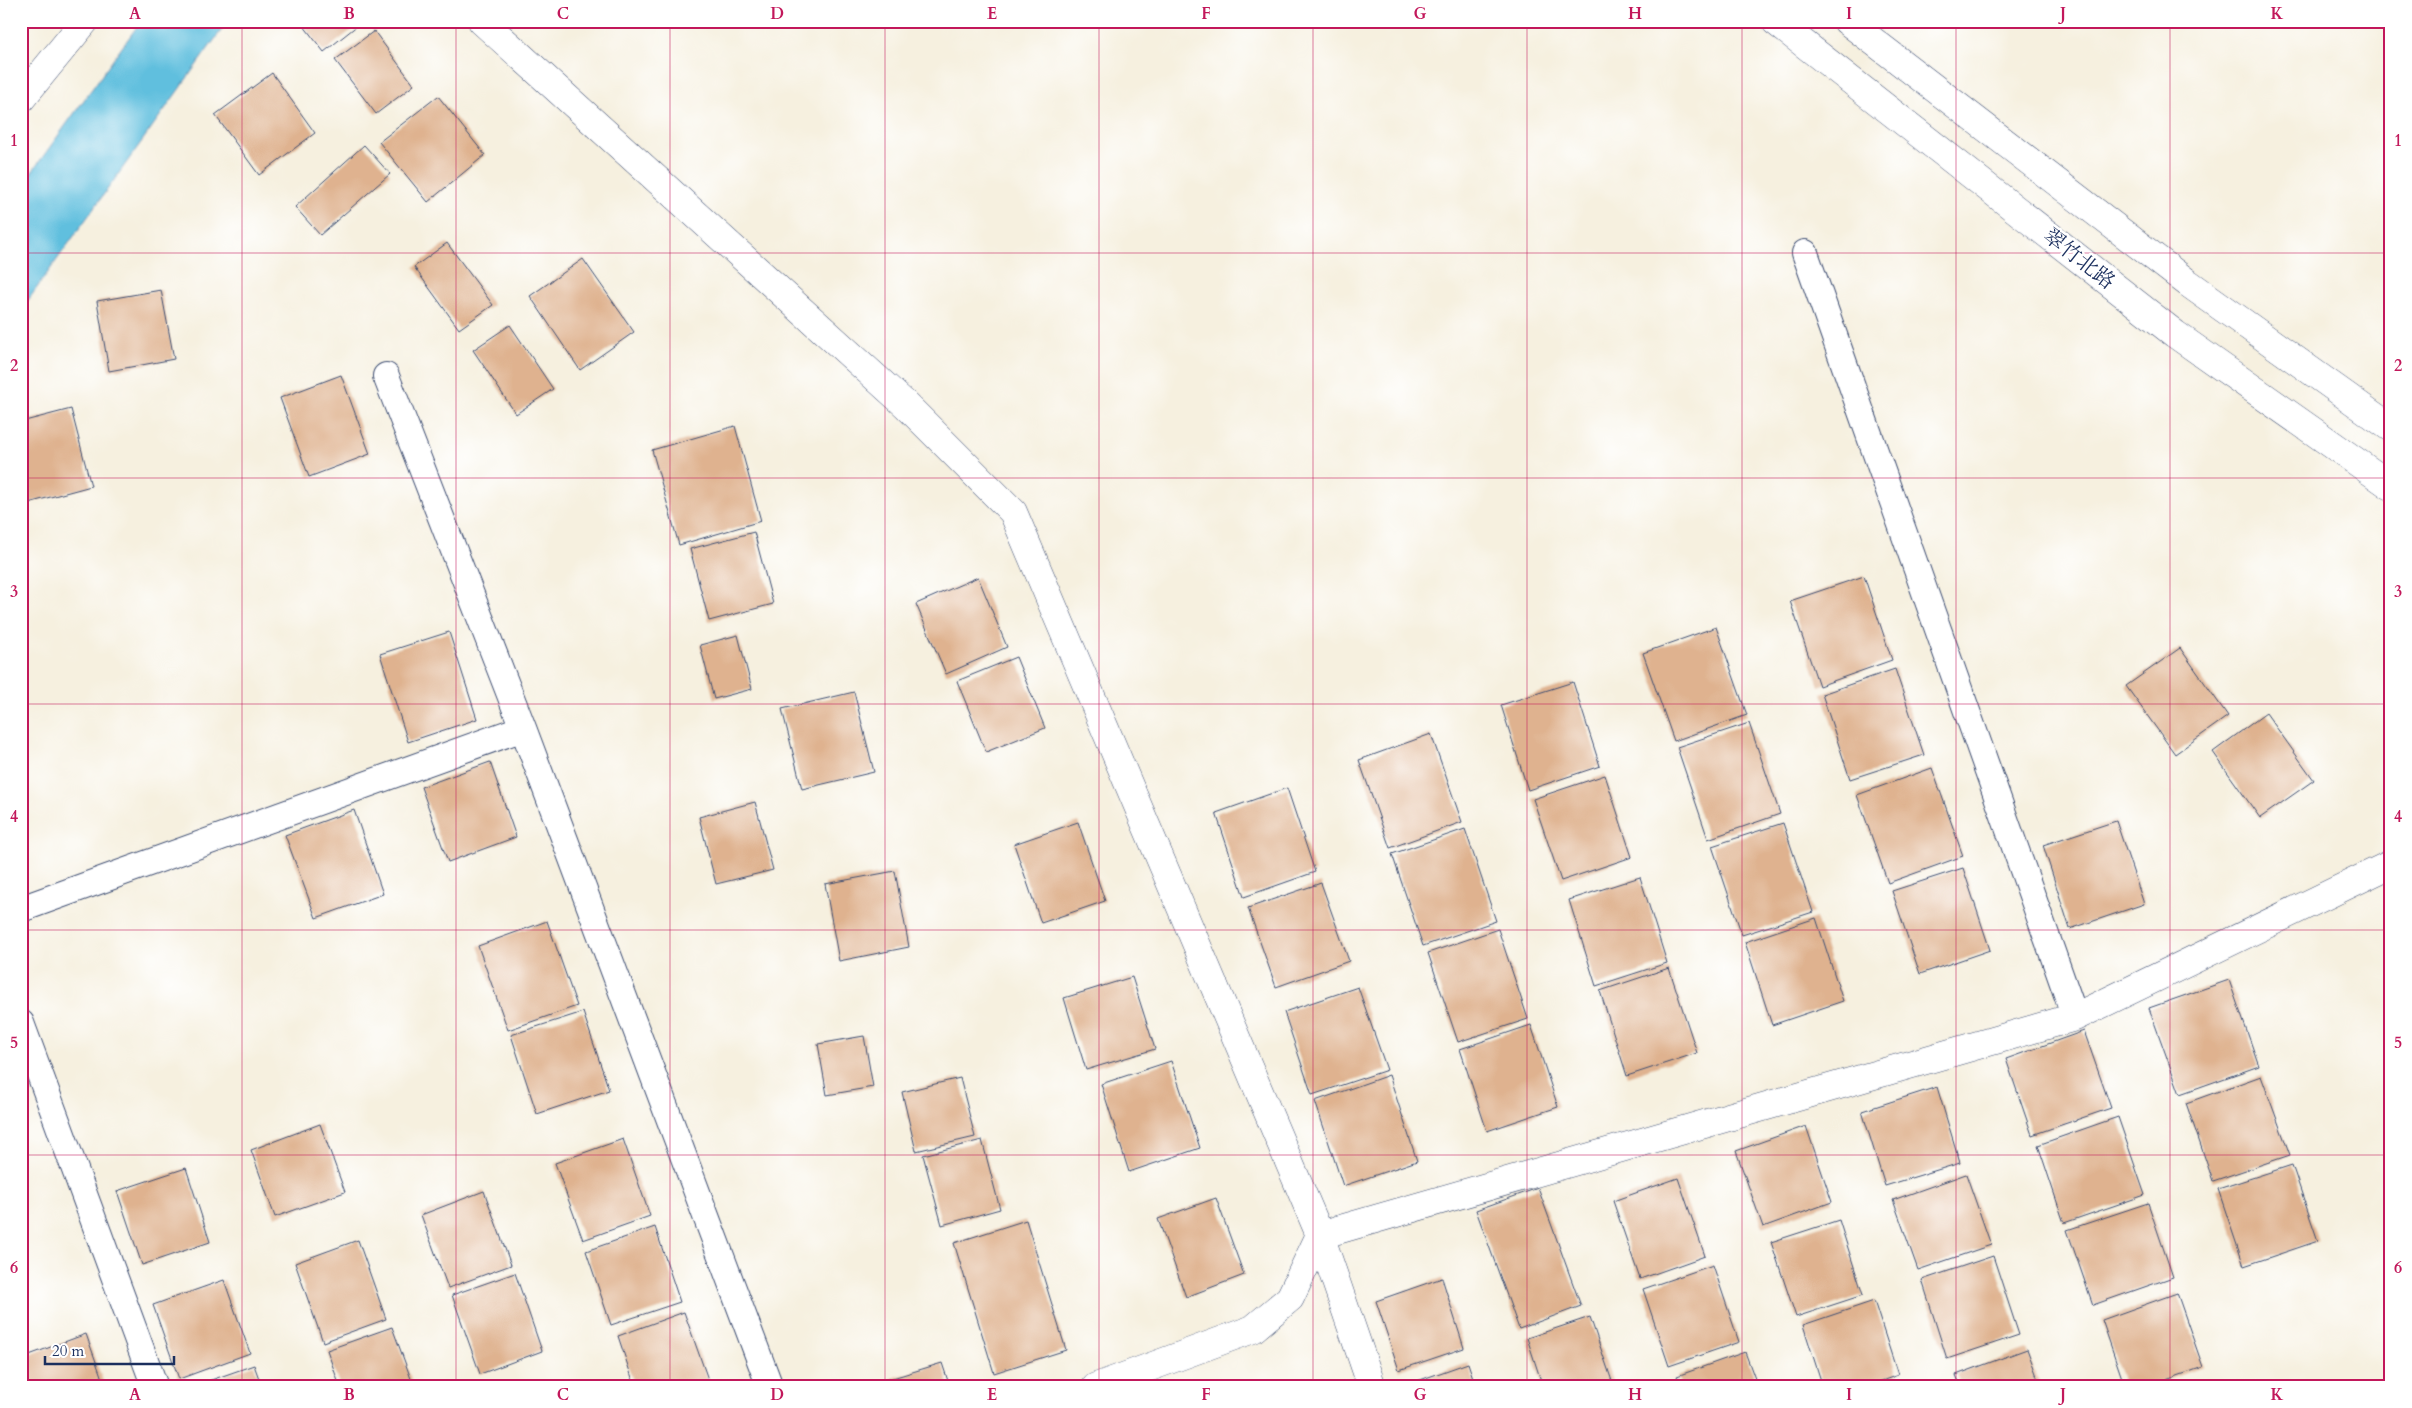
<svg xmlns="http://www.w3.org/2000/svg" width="2412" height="1408" viewBox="0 0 2412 1408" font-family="Cardo,'Noto Serif SC',serif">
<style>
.water{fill:#60bfde;stroke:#3e779e}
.building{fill:#dfb28f}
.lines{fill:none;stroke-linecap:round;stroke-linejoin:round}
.lane-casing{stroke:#3c4c71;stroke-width:28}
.street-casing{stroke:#3c4c71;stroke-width:29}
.secondary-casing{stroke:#3c4c71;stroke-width:29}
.lane{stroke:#fff;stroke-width:26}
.street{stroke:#fff;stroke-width:28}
.secondary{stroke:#fff;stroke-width:28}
.grid{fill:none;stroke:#c2185b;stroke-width:1;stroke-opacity:0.55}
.labels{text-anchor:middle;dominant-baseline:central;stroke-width:5;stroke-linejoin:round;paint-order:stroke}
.street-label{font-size:21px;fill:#1b2f5e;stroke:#fff}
.neatline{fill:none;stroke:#c2185b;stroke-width:2}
.grid-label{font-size:16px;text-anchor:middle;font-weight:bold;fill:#c2185b}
</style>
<rect width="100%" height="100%" fill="#fff"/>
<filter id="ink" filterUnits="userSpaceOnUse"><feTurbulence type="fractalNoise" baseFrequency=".02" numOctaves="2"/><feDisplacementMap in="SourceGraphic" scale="10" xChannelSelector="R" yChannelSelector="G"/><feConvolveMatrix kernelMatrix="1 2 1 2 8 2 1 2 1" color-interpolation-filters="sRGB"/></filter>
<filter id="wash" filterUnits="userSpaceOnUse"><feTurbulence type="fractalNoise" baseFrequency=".0096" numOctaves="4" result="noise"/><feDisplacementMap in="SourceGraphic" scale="20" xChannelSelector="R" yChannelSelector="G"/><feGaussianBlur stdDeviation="1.12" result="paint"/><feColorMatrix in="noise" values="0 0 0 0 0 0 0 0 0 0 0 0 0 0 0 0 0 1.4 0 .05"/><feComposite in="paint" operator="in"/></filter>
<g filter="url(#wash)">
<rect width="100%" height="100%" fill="#f6f0df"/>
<path class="water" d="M141,21H228L21,310V187Z"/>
<g id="blocks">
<path class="building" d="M300,21H363L324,52Z
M374,31L414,85L376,114L335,60Z
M272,73L315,133L259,175L215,115Z
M438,96L485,155L428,202L379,142Z
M364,145L390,174L320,235L295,207Z
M447,243L493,305L459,329L414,267Z
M583,259L634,332L580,370L530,296Z
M161,290L174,359L109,371L97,301Z
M510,325L553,389L516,414L473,350Z
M341,375L370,454L309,477L280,398Z
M71,409L91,486L21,505V422Z
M735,426L761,521L679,545L652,450Z
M754,532L773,604L709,621L690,549Z
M1864,576L1892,660L1819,686L1790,601Z
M978,577L1007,647L946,674L916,604Z
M1716,627L1747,715L1674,741L1643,653Z
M449,632L477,719L408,742L380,654Z
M738,635L752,689L714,699L700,645Z
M2180,648L2228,716L2175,754L2126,686Z
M1016,657L1045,728L986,752L957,681Z
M1895,669L1924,755L1850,779L1822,694Z
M1573,682L1600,766L1528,790L1501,705Z
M854,692L874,772L802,789L782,709Z
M2266,713L2314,780L2260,818L2213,752Z
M1749,723L1780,814L1708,839L1677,747Z
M1431,734L1462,822L1390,848L1359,760Z
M490,762L516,837L448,862L421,787Z
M1932,768L1963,856L1888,883L1857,795Z
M1605,775L1632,857L1561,881L1533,799Z
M1287,788L1315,872L1244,897L1216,813Z
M755,802L773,870L716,884L699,817Z
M354,810L383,894L316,918L285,835Z
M2116,821L2144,904L2070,929L2043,845Z
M1078,822L1105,901L1041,923L1014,844Z
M1783,823L1813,912L1742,935L1712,846Z
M1465,829L1496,921L1423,946L1392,854Z
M1963,868L1990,950L1920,974L1892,891Z
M895,871L909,947L839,961L825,884Z
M1640,877L1667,963L1596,986L1569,900Z
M1321,883L1349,961L1276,987L1248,908Z
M1816,918L1843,1001L1772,1025L1745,942Z
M547,921L577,1006L508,1030L478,946Z
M1498,929L1528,1019L1458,1042L1428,953Z
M1669,968L1697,1053L1627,1076L1600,991Z
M1132,977L1155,1049L1086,1070L1064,998Z
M2229,980L2259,1066L2180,1094L2149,1008Z
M1358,987L1387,1070L1312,1095L1284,1012Z
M583,1012L609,1090L537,1114L511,1035Z
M1531,1025L1558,1107L1487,1131L1460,1049Z
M2084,1031L2111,1108L2032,1135L2006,1059Z
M864,1036L873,1087L827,1095L818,1044Z
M1171,1061L1200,1148L1129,1172L1101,1084Z
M1389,1075L1417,1161L1343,1186L1315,1101Z
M2261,1076L2290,1155L2213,1181L2186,1103Z
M960,1078L975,1137L916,1151L902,1092Z
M1937,1087L1960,1163L1885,1186L1862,1111Z
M2118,1117L2145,1195L2064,1223L2038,1145Z
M320,1124L345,1192L275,1217L251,1150Z
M1806,1126L1832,1202L1763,1227L1736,1151Z
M623,1139L650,1216L583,1240L555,1163Z
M982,1140L1000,1209L942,1225L923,1155Z
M2292,1165L2318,1241L2244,1266L2218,1189Z
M186,1168L210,1242L142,1265L117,1191Z
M1966,1174L1991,1245L1918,1270L1893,1200Z
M1678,1178L1705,1256L1640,1279L1613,1201Z
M1538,1188L1581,1306L1519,1329L1476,1210Z
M484,1191L511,1265L448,1288L421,1215Z
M1216,1198L1244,1275L1186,1297L1158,1219Z
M2148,1203L2173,1277L2093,1305L2067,1230Z
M1026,1220L1066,1350L994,1373L954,1243Z
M1839,1220L1863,1295L1796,1317L1771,1242Z
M655,1227L680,1302L611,1325L586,1251Z
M358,1240L386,1319L323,1342L295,1263Z
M1993,1256L2019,1335L1947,1359L1922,1280Z
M1713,1265L1739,1342L1669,1366L1643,1289Z
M515,1273L542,1351L480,1374L452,1295Z
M1442,1278L1464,1348L1399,1370L1376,1301Z
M224,1280L250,1353L179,1379L153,1305Z
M2177,1293L2203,1367L2146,1387H2125L2102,1320Z
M1874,1301L1898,1375L1865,1387H1823L1803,1325Z
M684,1312L710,1385L635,1387L618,1336Z
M1590,1317L1614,1387H1543L1527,1338Z
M392,1327L414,1387H340L327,1350Z
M86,1334L105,1387H26L21,1374V1358Z
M2027,1349L2041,1387H1961L1956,1375Z
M1745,1352L1758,1387H1681L1677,1376Z
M942,1363L950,1387H874L873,1384Z
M1468,1363L1476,1387H1407L1406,1385Z
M254,1365L262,1387H194V1386Z"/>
</g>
</g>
<g filter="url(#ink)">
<use href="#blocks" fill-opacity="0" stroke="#3c4c71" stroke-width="1"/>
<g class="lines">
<defs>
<path id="lane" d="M1805,253L2075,1017
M386,376L523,728L770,1387
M21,909L523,728
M21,1023L155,1387"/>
<path id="street" d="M482,21L906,405L1013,512L1320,1235L1372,1387
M21,99L85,21
M1096,1387L1253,1329L1290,1298L1320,1235L2075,1017L2391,864"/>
<path id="secondary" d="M1775,21L2175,334L2391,486
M1847,21L2188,283L2391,428"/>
</defs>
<use href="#lane" class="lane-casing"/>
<use href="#street" class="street-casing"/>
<use href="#secondary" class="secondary-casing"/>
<use href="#lane" class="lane"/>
<use href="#street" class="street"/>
<use href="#secondary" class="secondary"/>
</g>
</g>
<path class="grid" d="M242,21V1387M456,21V1387M670,21V1387M885,21V1387M1099,21V1387M1313,21V1387M1527,21V1387M1742,21V1387M1956,21V1387M2170,21V1387M21,253H2391M21,478H2391M21,704H2391M21,930H2391M21,1155H2391"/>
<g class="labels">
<g class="street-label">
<text transform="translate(2079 259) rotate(38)">翠竹北路</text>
</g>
</g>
<rect width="2412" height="1408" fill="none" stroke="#fff" stroke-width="55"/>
<path d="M45 1356v8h129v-8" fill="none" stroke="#1b2f5e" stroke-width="2.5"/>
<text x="52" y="1356" font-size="15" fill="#1b2f5e" stroke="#ffffff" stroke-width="4" paint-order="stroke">20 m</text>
<rect x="28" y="28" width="2356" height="1352" class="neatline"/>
<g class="grid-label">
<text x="135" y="19">A</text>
<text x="349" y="19">B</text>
<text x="563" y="19">C</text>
<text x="777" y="19">D</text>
<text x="992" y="19">E</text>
<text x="1206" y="19">F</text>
<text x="1420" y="19">G</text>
<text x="1635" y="19">H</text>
<text x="1849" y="19">I</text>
<text x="2063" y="19">J</text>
<text x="2277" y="19">K</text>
<text x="14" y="146">1</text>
<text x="2398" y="146">1</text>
<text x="14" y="371">2</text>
<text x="2398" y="371">2</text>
<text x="14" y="597">3</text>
<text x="2398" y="597">3</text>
<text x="14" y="822">4</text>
<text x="2398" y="822">4</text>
<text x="14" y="1048">5</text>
<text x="2398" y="1048">5</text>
<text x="14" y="1273">6</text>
<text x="2398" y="1273">6</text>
<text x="135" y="1400">A</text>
<text x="349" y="1400">B</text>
<text x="563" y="1400">C</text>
<text x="777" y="1400">D</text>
<text x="992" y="1400">E</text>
<text x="1206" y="1400">F</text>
<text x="1420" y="1400">G</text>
<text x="1635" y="1400">H</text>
<text x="1849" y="1400">I</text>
<text x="2063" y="1400">J</text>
<text x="2277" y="1400">K</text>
</g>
</svg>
